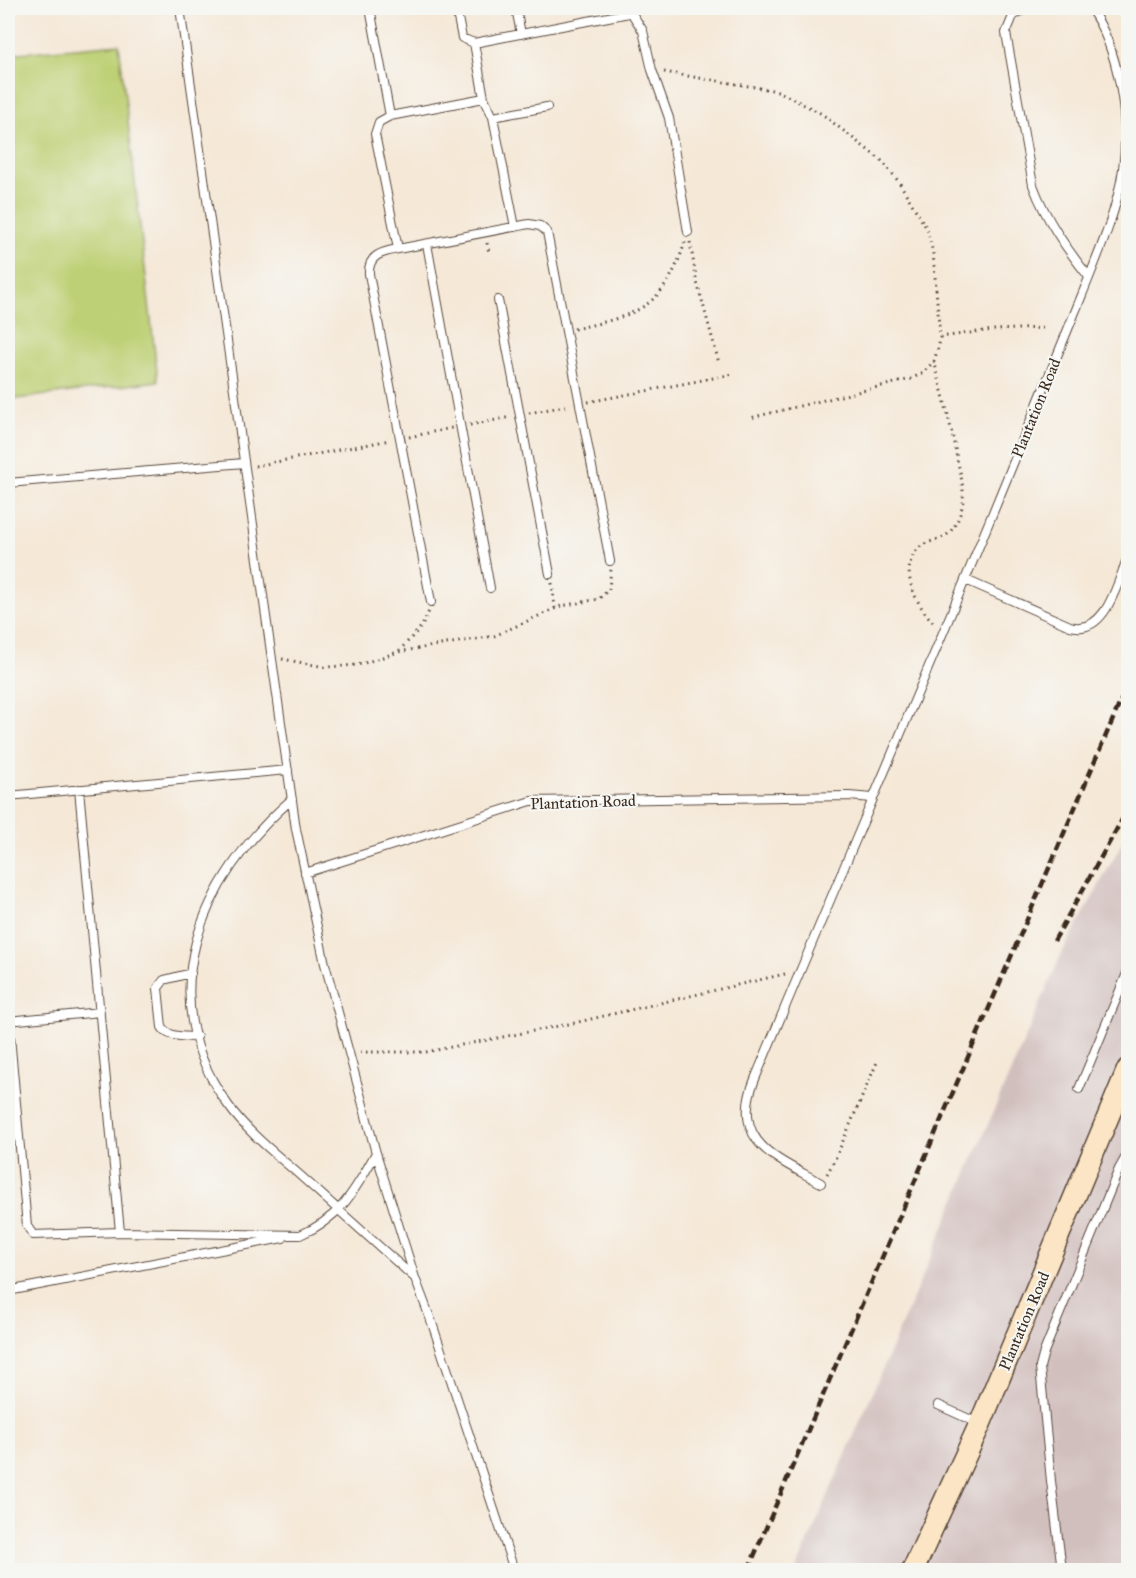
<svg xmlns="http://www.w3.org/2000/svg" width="1136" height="1578" viewBox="0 0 1136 1578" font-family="'IM FELL Great Primer',serif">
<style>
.industrial{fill:#d1bfbe}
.green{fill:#bdd074;stroke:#7c7d49;stroke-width:1.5}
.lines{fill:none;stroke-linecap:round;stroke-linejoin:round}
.lane-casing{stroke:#57463a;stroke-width:10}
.secondary-casing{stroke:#57463a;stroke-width:24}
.path{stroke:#57463a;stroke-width:3;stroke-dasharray:1.5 4.5;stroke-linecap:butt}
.lane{stroke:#fff;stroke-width:8}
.secondary{stroke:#fce5c4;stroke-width:21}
.rail{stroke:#3b2a1e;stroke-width:4.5;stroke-dasharray:9 4.5;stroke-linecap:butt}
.labels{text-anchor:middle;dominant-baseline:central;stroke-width:4.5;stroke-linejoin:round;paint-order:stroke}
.street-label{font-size:16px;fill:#3b2a1e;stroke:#f6f6f2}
</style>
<rect width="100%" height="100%" fill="#f6f6f2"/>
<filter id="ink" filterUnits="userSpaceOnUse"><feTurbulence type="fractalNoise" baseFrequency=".0167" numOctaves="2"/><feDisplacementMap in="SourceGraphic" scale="12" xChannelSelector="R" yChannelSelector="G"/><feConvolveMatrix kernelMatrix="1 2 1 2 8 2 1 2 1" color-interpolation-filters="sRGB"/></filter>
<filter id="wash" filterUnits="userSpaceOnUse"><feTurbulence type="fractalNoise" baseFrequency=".008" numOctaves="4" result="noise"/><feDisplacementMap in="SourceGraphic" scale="24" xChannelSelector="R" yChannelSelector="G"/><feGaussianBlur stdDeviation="1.35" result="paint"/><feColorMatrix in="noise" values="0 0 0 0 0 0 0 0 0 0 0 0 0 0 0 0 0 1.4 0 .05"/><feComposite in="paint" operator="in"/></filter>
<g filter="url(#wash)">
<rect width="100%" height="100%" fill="#f5e8d7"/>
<path class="industrial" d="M1128,832V1570H796L1061,955Z"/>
<path class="green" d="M119,44L158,381L8,400V54Z"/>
</g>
<g filter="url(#ink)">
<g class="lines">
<defs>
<path id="lane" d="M180,8L296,829L325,964L376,1153L415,1278L432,1323L514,1570
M370,8L390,116L379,122L375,134L398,249C382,252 368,255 369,274L431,602
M456,8L462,38L474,43L484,98
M516,8L521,34
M1026,8L1013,16L1006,33L1033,185C1046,220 1066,248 1089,277
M631,12L643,31L652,70L669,118L688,232
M474,43L629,13L636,8
M390,116L484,98L493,117L547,107
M493,117L515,227
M427,244L490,588
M398,249L529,224L540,226L547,232L610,561
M498,300L550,574
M8,483L244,463
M966,580L1070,626C1106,636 1117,583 1128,557
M79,789L120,1232
M8,796L288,770
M292,799C200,879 150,996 228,1105C248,1133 277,1155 303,1178C340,1211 377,1245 415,1278
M305,873L531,801L849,796L872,798
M191,973L164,980L158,988L162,1027C168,1038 185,1036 197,1037
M8,1014L27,1226L33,1235L120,1232L300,1235C341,1218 355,1190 376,1153
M8,1021L100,1012
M1079,1089L1128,971
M821,1183C776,1158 729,1142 755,1079C844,865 936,654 1023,439C1043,391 1062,343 1082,295C1098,255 1117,212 1123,169C1130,120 1119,48 1090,8
M8,1291L283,1238
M938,1405L980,1424
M1062,1570L1051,1481L1040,1367L1044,1352L1119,1169L1128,1153"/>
<path id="secondary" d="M913,1570L980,1424L1128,1069"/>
</defs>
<use href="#lane" class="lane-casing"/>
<use href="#secondary" class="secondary-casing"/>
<path class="path" d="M664,72L778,91L822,114L882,161L899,182L927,229L933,253L940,337L939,345L934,361L924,372L911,379L750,418
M690,242L697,282L719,363
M487,243L489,253
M574,329C638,315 664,308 685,242
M940,337L993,330L1044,328
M934,361C943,393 951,426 957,459C960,472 964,486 963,500C962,512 956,529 945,536C937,541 927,541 920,547C896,568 917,607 935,624
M588,402L734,374
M529,413L570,405
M470,425L511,417
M409,437L452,428
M255,466L390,440
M552,583L555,608
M399,651L422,626L429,611
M282,659L325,667L358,665L398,652L494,636L561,606L599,599L609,589L611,569
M360,1052H426L574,1023L789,973
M827,1174L836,1157L878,1060"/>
<use href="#lane" class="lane"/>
<use href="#secondary" class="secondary"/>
<path class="rail" d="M1054,941L1128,809
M748,1570L1128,684"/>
</g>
</g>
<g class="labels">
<g class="street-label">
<text transform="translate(1036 408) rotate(-68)">Plantation Road</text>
<text transform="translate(583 802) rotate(-2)">Plantation Road</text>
<text transform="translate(1024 1321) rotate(-67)">Plantation Road</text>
</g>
</g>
<rect width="1136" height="1578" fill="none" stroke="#f6f6f2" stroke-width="30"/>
</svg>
